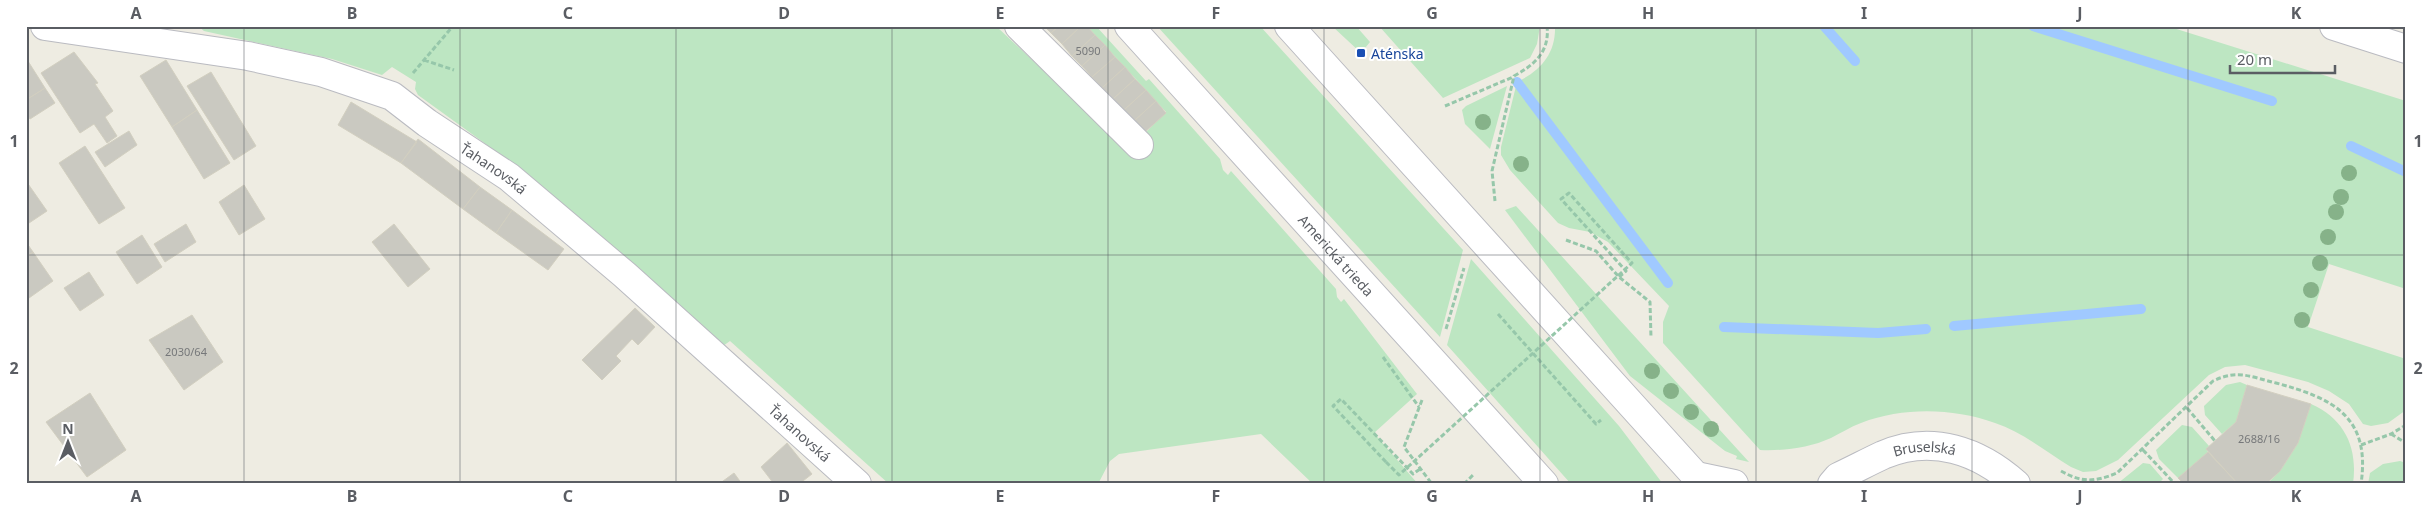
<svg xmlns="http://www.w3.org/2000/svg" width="2432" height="510" viewBox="0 0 2432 510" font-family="'Noto Sans',sans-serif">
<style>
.green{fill:#bde6c2}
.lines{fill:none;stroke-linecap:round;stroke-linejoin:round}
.stream{stroke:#a0c9ff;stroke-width:10}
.building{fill:#cac9c1;stroke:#d2cfc0}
.minor-casing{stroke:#babbc1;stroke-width:30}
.path{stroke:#96c7aa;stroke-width:3;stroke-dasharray:5 2.5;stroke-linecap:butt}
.minor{stroke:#fff;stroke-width:28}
.path-bridge{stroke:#96c7aa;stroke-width:3;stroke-dasharray:5 2.5;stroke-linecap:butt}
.tree{fill:#86b289}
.grid{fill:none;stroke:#5a5d63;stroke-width:1;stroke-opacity:0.55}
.transit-dot{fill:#1a4fb4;stroke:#fff;stroke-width:2}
.labels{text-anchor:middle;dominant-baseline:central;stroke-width:4;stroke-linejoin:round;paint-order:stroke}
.number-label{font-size:11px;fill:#76787a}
.transit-label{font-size:14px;fill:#164399;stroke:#fff;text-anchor:start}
.street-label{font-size:14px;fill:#5a5d63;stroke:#fff}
.neatline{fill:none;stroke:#5a5d63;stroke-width:2}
.grid-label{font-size:16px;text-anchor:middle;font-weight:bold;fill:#5a5d63}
</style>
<rect width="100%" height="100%" fill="#eeece2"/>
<path class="green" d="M198,26H996L1128,150L1166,112L1087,26H1096L1146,81L1149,79L1220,159L1223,170L1228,175L1231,171L1336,289L1337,297L1341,302L1344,299L1417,394L1374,433L1418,484H1313L1261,434L1119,454L1110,461L1098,484H889L730,341L723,346L548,193L483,142L418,95L415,89L416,82L392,67L382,75L332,59L204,31Z
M1157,26H1260L1463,250L1440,337Z
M1332,26H1356L1370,42L1361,53Z
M1379,26H1540L1537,44L1530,58L1443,98Z
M1555,26H2167L2406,101V289L2329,264L2308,327L2406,359V410L2388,423L2371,426L2363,424L2349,404L2329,391L2308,382L2245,365L2225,367L2209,375L2118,460L2096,471L2083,472L2071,467C2047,452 2022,432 1995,423C1952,408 1904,407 1861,423C1850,427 1841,433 1831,438C1809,448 1783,451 1760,450L1663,343V322L1669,306L1608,242L1590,232L1569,228L1558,223L1510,170L1501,155V147L1517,82C1540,71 1556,54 1555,26Z
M1507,86L1490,149L1465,124L1462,110L1466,106Z
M1516,206L1749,462L1736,459L1737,456L1725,451L1630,376L1505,210Z
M1471,259L1619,426L1663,484H1571L1447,345Z
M2240,382L2247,385L2236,422L2222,434L2205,415L2204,406L2226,385Z
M2311,404C2345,419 2358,448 2353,484H2267L2280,471L2298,443Z
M2182,425L2192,427L2209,446L2206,449L2208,452L2178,478L2159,459L2156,450Z
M2400,461L2406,463V484H2368L2370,473L2383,464Z
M2143,463L2150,464L2163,479L2158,484H2117Z"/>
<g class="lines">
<path class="stream" d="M1824,26L1855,61
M2033,26L2272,101
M1517,82L1668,283
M2351,146L2406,172
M1954,326L2141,309
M1724,327L1878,333L1926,329"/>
</g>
<path class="building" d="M1044,26H1059L1051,33Z
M1059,26H1081L1062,44L1051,33Z
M1081,26H1087L1095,35L1072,56L1062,44Z
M1095,35L1105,45L1082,66L1072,56Z
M1105,45L1115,57L1092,77L1082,66Z
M74,52L98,83L95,84L113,111L105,117L117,136L107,143L94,124L80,133L41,73Z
M1115,57L1125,67L1102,88L1092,77Z
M26,58L45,88L26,100Z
M166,60L197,110L172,127L140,76Z
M1125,67L1135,79L1113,99L1102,88Z
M211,72L256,146L234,160L187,86Z
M1135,79L1146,90L1124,110L1113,99Z
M45,88L55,103L30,119L26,113V100Z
M1146,90L1156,101L1134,121L1124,110Z
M1156,101L1166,113L1144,133L1134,121Z
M351,102L417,142L401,163L338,125Z
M197,110L230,163L204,179L172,127Z
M129,131L137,145L105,167L95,152Z
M418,139L480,187L463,209L401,163Z
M85,146L125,208L99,224L59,163Z
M26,181L47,211L26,225Z
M244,185L265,219L239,235L219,202Z
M480,187L512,210L496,233L463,209Z
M512,210L564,249L548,270L496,233Z
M186,224L196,242L165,262L154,244Z
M394,224L430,269L408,287L372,242Z
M142,235L162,267L137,284L116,252Z
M26,242L33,252L26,257Z
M33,252L53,281L29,298L26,294V257Z
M89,272L104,295L80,311L64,288Z
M635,308L655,327L638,345L632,339L616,356L621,361L602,380L582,360Z
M192,315L223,362L184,390L149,340Z
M2247,385L2311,404L2298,443L2280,471L2266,484H2238L2206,449L2236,422Z
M90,393L126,450L87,477L46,422Z
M787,443L812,474L799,484H774L761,467Z
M2208,452L2238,484H2181L2182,482L2178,478Z
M734,473L742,484H719Z"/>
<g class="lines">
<defs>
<g id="minor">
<path id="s1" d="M45,26L248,56L321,72L392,96L427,123L509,177L625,275L857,484"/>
<path d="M1019,26L1139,145"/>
<path id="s2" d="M1129,26L1544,484"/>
<path d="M1289,26L1703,484"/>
<path d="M2334,26L2406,49"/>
<path d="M1696,476L1734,484"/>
<path id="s3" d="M1832,484L1838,477C1853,470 1868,462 1883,455C1932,434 1979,451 2016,484"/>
</g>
</defs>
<use href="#minor" class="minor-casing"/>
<path class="path" d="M424,60L454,70
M413,73L453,26
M1445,106L1513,77
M1495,201L1492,171L1514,76C1534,65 1550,52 1547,26
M1566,240L1596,251L1619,277L1650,302L1651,338
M1619,277L1626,271L1561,199L1569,193L1621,251
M1498,314L1596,424L1601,420
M1446,329L1464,268
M1383,357L1419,407
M1422,400L1404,447L1432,484
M2187,408L2215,441
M2391,434L2406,443
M2361,445L2391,434L2406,425
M2143,450L2175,484
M1386,462L1333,406L1341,399L1413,474L1420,469
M2061,471C2082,483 2095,482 2117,473L2213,381C2238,369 2251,377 2276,383C2332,398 2371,416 2361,484
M1464,484L1474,474"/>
<use href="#minor" class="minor"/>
<path class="path-bridge" d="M1386,462L1399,475L1632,263L1621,251"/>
</g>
<g class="tree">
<circle cx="1483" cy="122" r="8"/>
<circle cx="1521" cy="164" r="8"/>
<circle cx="2349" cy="173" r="8"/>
<circle cx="2341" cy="197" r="8"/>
<circle cx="2336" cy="212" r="8"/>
<circle cx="2328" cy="237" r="8"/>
<circle cx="2320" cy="263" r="8"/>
<circle cx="2311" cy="290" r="8"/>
<circle cx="2302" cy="320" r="8"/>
<circle cx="1652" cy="371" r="8"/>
<circle cx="1671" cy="391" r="8"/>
<circle cx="1691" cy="412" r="8"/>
<circle cx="1711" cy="429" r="8"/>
</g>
<path class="grid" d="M244,26V484M460,26V484M676,26V484M892,26V484M1108,26V484M1324,26V484M1540,26V484M1756,26V484M1972,26V484M2188,26V484M26,255H2406"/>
<rect class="transit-dot" x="1356" y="48" width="10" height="10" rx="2.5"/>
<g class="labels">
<g class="number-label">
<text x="1088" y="50">5090</text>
<text x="186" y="351">2030/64</text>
<text x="2259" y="438">2688/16</text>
</g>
<g class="transit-label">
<text x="1371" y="53">Aténska</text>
</g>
<g class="street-label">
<text stroke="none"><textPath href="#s1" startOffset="480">Ťahanovská</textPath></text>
<text stroke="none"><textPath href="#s2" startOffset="309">Americká trieda</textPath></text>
<text stroke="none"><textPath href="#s1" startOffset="885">Ťahanovská</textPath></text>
<text stroke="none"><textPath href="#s3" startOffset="102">Bruselská</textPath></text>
</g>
</g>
<rect width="2432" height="510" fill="none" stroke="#ffffff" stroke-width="55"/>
<g transform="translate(68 442)" stroke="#ffffff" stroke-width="4" paint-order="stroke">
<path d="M0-4L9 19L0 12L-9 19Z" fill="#5a5d63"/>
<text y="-8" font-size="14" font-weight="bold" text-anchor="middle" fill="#5a5d63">N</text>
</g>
<path d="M2230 65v8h105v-8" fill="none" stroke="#5a5d63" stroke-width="2.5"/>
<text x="2237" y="65" font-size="15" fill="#5a5d63" stroke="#ffffff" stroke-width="4" paint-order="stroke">20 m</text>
<rect x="28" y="28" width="2376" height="454" class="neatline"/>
<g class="grid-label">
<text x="136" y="19">A</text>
<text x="352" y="19">B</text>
<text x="568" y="19">C</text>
<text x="784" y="19">D</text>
<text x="1000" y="19">E</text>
<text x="1216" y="19">F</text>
<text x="1432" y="19">G</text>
<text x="1648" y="19">H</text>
<text x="1864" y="19">I</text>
<text x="2080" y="19">J</text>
<text x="2296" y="19">K</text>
<text x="14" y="147">1</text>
<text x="2418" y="147">1</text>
<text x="14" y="374">2</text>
<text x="2418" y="374">2</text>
<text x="136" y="502">A</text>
<text x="352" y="502">B</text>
<text x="568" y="502">C</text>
<text x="784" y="502">D</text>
<text x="1000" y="502">E</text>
<text x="1216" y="502">F</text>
<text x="1432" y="502">G</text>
<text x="1648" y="502">H</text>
<text x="1864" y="502">I</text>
<text x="2080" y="502">J</text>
<text x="2296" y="502">K</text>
</g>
</svg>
